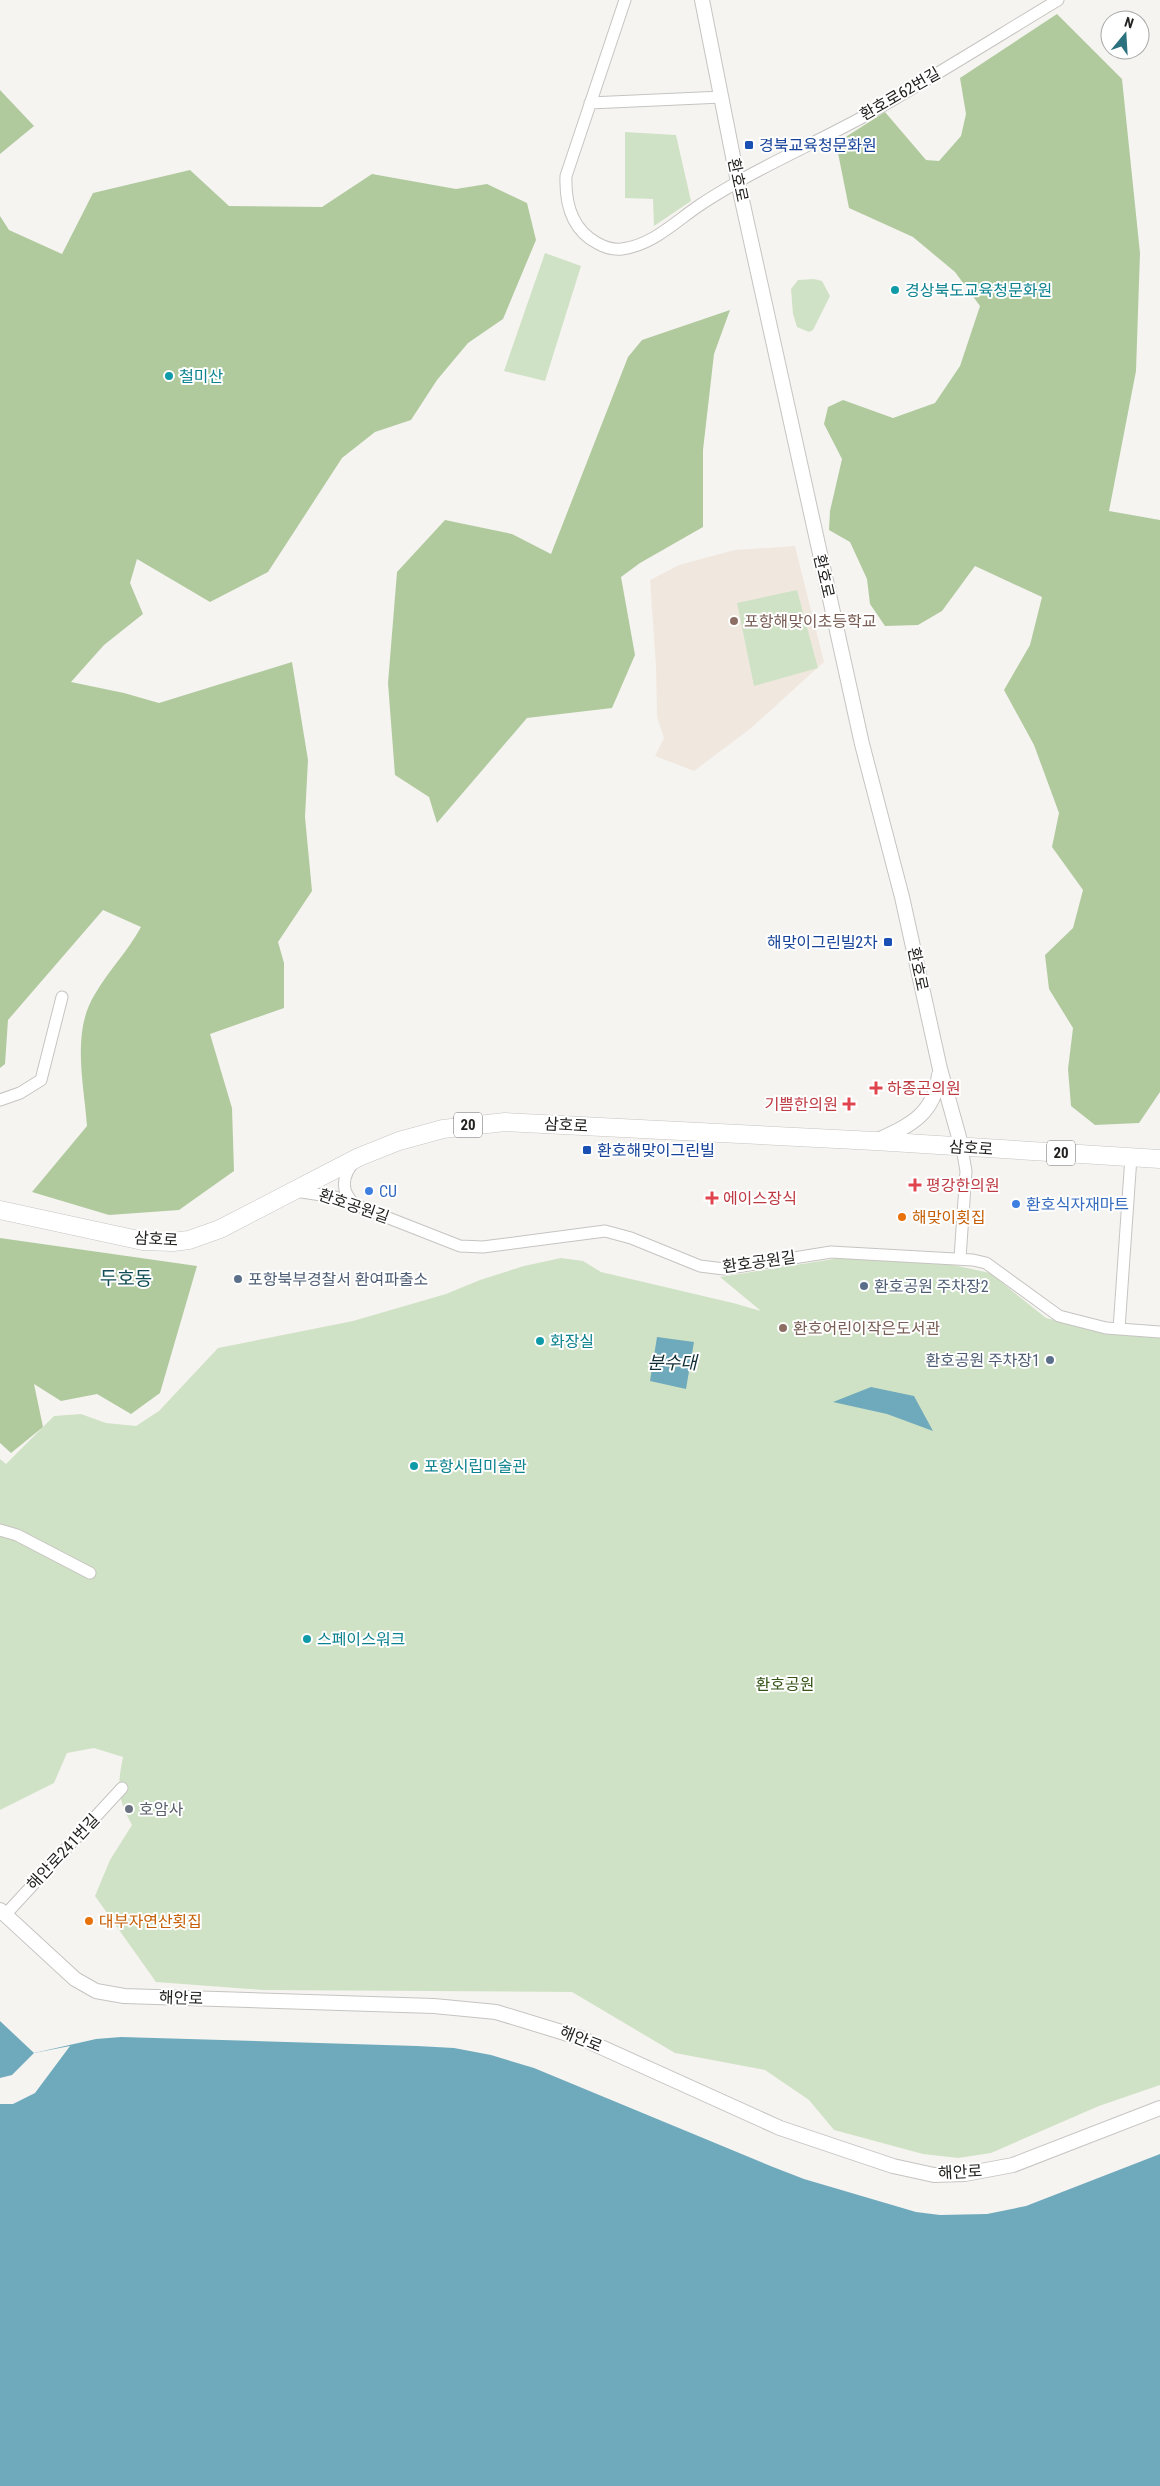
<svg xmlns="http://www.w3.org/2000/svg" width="1160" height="2486" viewBox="0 0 1160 2486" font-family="'Roboto Condensed','Noto Sans KR',sans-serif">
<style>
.built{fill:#f0e8df}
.green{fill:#d0e2c5}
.forest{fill:#b0ca9e}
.water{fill:#6faabc}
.pier{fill:#f6f4f1}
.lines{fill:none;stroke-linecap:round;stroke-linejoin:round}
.minor-casing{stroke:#c6c4c1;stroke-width:13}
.tertiary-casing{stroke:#c6c4c1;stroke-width:16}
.primary-casing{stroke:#c6c4c1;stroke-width:19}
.minor{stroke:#fff;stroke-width:11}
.tertiary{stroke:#fff;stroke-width:14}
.primary{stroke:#fff;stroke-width:18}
.transit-dot{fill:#1a4fb4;stroke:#fff;stroke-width:2}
.culture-dot{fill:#0f9aa8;stroke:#fff;stroke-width:2}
.education-dot{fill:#8d6e63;stroke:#fff;stroke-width:2}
.health-dot{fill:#e0444e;stroke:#fff;stroke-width:2}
.shop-dot{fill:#3f7fe0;stroke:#fff;stroke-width:2}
.food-dot{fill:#e8710a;stroke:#fff;stroke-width:2}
.service-dot{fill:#5c6f8a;stroke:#fff;stroke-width:2}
.worship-dot{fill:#6b7280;stroke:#fff;stroke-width:2}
.labels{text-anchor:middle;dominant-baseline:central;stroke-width:4;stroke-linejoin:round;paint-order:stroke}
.shield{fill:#fff;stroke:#656464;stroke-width:1}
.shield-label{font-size:15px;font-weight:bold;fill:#232221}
.street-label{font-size:16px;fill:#232221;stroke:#fff}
.transit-label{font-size:16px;fill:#164399;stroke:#fff;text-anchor:start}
.culture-label{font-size:16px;fill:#0d838f;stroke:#fff;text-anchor:start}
.education-label{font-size:16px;fill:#785e54;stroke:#fff;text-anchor:start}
.health-label{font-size:16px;fill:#be3a42;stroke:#fff;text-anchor:start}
.shop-label{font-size:16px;fill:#366cbe;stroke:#fff;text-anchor:start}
.food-label{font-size:16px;fill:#c56008;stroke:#fff;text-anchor:start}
.service-label{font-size:16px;fill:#4e5e75;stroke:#fff;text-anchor:start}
.park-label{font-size:16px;fill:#355517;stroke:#fff}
.worship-label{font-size:16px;fill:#5b616d;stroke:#fff;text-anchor:start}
.water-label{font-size:18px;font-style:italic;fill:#102e36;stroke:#fff}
.quarter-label{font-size:19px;fill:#114d56;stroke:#fff}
</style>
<rect width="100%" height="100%" fill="#f6f4f1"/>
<path class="built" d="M795,546L824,662L750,729L694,771L655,756L664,738L657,717L656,668L650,580L679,565L734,550Z"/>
<path class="green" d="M625,132L676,135L691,201L654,226L653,199L625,198Z
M545,253L581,266L545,381L504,371Z
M814,279L822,281L830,296L813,330L809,332L797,327L793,314L791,289L798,280Z
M797,590L818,668L754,686L737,603Z
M561,1258L583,1261L601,1272L733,1303L761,1311L720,1277L840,1258L944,1263L990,1273L1046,1318L1107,1333L1160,1337V2085L1099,2106L991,2153L958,2158L923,2154L834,2130L809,2100L765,2070L675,2053L572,1992L263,1990L156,1982L95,1896L110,1860L132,1825C117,1798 117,1787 123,1757L94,1748L67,1753L54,1783L0,1810V1459L6,1464L54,1416L81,1414L106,1423L136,1426L159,1411L218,1348L353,1321L446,1294L480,1280L524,1266Z"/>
<path class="forest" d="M1057,14L1122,79L1140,253L1136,371L1109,511L1160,520V1092L1139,1123L1095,1125L1071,1106L1068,1069L1073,1028L1049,989L1045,955L1073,928L1083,890L1052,847L1059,813L1034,745L1004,690L1030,645L1042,597L975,566L942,611L918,625L885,626L870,604L867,579L850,542L829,530L830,511L842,459L824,424L828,407L843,400L893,418L935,403L960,366L980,306L955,272L913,237L849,208L836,143L885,112L926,160L939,161L961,136L966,114L960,78Z
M0,90L34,126L0,154Z
M190,170L229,206L322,207L372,174L456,189L487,184L527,203L536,240L503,319L468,343L437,380L411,420L375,432L342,458L268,572L210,602L137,559L130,583L143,614L104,645L71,682L124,693L159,703L292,662L308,760L305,817L312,891L278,942L284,963V1008L210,1034L232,1108L234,1171L179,1210L109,1215L32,1192L87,1126C84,1083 71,1032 95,994C109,970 128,951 141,927L103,910L8,1020L5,1064L0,1068V216L9,230L62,254L93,193Z
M730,310L714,354L703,450V527L640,563L621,577L635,655L612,708L527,718L437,823L429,797L395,775L388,683L397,572L445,520L512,534L551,554L628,357L642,340Z
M0,1238L197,1266L160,1393L131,1414L97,1394L61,1401L34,1384L43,1427L11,1453L0,1443Z"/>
<path class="water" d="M657,1337L694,1342L686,1389L650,1381Z
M871,1387L914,1396L933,1431L887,1414L833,1402Z
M0,2021L34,2053L96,2039L121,2037L417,2046L454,2048L491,2055L534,2068L773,2167L804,2179L916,2212L940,2215L987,2214L1026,2206L1160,2154V2486H0Z"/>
<path class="pier" d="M70,2046L35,2093L13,2104H0V2078L12,2075L34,2053Z"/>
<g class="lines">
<defs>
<path id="minor" d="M625,0L566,176C565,203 571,229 597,243C604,247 614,250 622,249C653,245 676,221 700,205C713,196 726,189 739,181C782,157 827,137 870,113C933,77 995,38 1058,0
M590,103L722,97
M0,1100L20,1093L41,1080L62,997
M354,1162C342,1176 340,1192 355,1204
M295,1191L335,1197L460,1246L483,1247L605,1231L631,1238L700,1266L724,1269L831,1252L973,1260L986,1263L1059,1316L1106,1328L1160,1332
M960,1258L966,1171L962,1148
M1119,1329L1131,1157
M0,1530L17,1535L90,1573
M5,1915L122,1788"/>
<path id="tertiary" d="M702,0L738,182L862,744L902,897L940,1069L962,1148
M878,1140C911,1125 934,1114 939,1075
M0,1910L75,1979L96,1991L124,1996L434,2006L496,2012L581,2038L780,2128L893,2166L934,2175L965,2174L1013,2165L1160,2108"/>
<path id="primary" d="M0,1210L143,1241L173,1242L189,1240L220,1229L359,1157L399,1141L443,1129L505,1122L875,1141L1160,1159"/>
</defs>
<use href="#minor" class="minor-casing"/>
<use href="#tertiary" class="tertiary-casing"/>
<use href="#primary" class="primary-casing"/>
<use href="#minor" class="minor"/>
<use href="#tertiary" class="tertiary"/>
<use href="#primary" class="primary"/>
</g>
<g class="transit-dot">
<rect x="744" y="140" width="10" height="10" rx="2.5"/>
<rect x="883" y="937" width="10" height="10" rx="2.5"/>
<rect x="582" y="1145" width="10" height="10" rx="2.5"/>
</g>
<g class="culture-dot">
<circle cx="895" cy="290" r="5"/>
<circle cx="169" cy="376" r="5"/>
<circle cx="540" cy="1341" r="5"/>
<circle cx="414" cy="1466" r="5"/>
<circle cx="307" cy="1639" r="5"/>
</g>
<g class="education-dot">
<circle cx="734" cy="621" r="5"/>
<circle cx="783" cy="1328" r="5"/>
</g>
<g class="health-dot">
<path d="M873.5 1080.5h5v5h5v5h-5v5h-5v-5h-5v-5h5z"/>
<path d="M846.5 1096.5h5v5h5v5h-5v5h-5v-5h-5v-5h5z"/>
<path d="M912.5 1177.5h5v5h5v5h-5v5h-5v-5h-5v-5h5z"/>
<path d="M709.5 1190.5h5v5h5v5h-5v5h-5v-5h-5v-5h5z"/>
</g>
<g class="shop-dot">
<circle cx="369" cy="1191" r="5"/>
<circle cx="1016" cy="1204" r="5"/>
</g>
<g class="food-dot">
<circle cx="902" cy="1217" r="5"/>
<circle cx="89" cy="1921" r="5"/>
</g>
<g class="service-dot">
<circle cx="238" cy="1279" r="5"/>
<circle cx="864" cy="1286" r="5"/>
<circle cx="1050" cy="1360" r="5"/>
</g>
<circle class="worship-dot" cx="129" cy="1809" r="5"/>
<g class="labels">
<g class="shield">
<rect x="454" y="1112.5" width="28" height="25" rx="4"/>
<rect x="1047" y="1140.5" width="28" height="25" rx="4"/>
</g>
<g class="shield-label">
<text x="468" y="1125">20</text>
<text x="1061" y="1153">20</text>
</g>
<g class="street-label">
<text transform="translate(900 94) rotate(-30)">환호로62번길</text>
<text transform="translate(738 180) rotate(78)">환호로</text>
<text transform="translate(824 576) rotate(77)">환호로</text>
<text transform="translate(918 969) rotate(78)">환호로</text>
<text transform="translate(566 1125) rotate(3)">삼호로</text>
<text transform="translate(971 1148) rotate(4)">삼호로</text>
<text transform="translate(354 1206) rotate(19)">환호공원길</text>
<text transform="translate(156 1239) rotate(3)">삼호로</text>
<text transform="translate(759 1262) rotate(-8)">환호공원길</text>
<text transform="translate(63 1852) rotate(-47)">해안로241번길</text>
<text transform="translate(181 1998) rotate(2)">해안로</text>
<text transform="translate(581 2039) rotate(22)">해안로</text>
<text transform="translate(960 2172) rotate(-3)">해안로</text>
</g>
<g class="transit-label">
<text x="759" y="145">경북교육청문화원</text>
<text x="878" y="942" text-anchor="end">해맞이그린빌2차</text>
<text x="597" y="1150">환호해맞이그린빌</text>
</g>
<g class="culture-label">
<text x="905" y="290">경상북도교육청문화원</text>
<text x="179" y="376">철미산</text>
<text x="550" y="1341">화장실</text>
<text x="424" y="1466">포항시립미술관</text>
<text x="317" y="1639">스페이스워크</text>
</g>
<g class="education-label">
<text x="744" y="621">포항해맞이초등학교</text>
<text x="793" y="1328">환호어린이작은도서관</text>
</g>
<g class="health-label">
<text x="887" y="1088">하종곤의원</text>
<text x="838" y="1104" text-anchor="end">기쁨한의원</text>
<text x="926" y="1185">평강한의원</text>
<text x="723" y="1198">에이스장식</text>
</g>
<g class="shop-label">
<text x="379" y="1191">CU</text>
<text x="1026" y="1204">환호식자재마트</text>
</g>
<g class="food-label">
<text x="912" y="1217">해맞이횟집</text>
<text x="99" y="1921">대부자연산횟집</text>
</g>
<g class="service-label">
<text x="248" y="1279">포항북부경찰서 환여파출소</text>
<text x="874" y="1286">환호공원 주차장2</text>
<text x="1040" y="1360" text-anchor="end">환호공원 주차장1</text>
</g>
<g class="park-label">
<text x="785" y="1684">환호공원</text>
</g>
<g class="worship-label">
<text x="139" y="1809">호암사</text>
</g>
<g class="water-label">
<text x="672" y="1362">분수대</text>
</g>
<g class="quarter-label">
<text x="126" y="1278">두호동</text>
</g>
</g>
<g transform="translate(1125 35) rotate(18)"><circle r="24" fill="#ffffff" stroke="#a7a7a6"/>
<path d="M0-4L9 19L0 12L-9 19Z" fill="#2b727e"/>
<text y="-8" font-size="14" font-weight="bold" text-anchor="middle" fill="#232221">N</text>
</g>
</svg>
